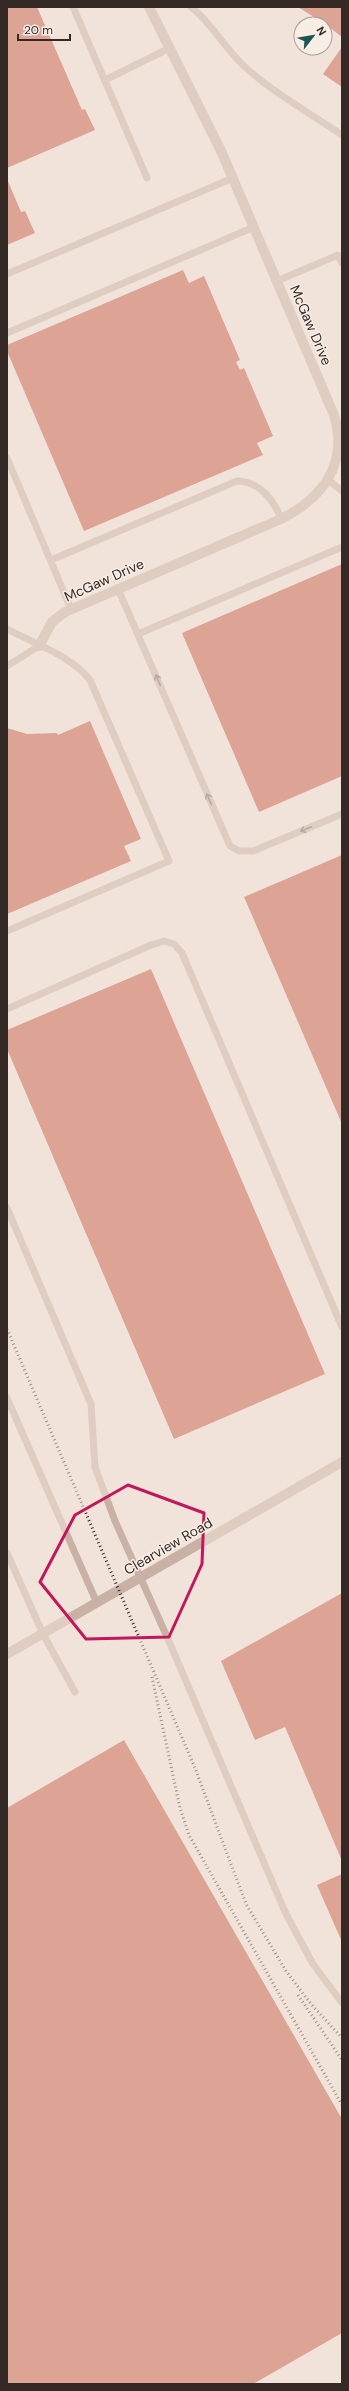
<svg xmlns="http://www.w3.org/2000/svg" width="349" height="2391" viewBox="0 0 349 2391" font-family="'DM Sans',sans-serif">
<style>
.building{fill:#c55643}
.lines{fill:none;stroke-linecap:round;stroke-linejoin:round}
.service{stroke:#c9b2a5;stroke-width:7}
.minor{stroke:#c9b2a5;stroke-width:10}
.rail{stroke:#352926;stroke-width:3;stroke-dasharray:1 3;stroke-linecap:butt}
.oneway{stroke:#78675f}
.marked{fill:none;stroke:#c2185b;stroke-width:3;stroke-linejoin:round}
.labels{text-anchor:middle;dominant-baseline:central;stroke-width:3;stroke-linejoin:round;paint-order:stroke}
.street-label{font-size:14px;fill:#352926;stroke:#f9eee5}
</style>
<rect width="100%" height="100%" fill="#f1e3d9"/>
<path class="building" d="M7,7H37L82,110L85,109L95,130L7,168Z
M298,7H342V37L325,24Z
M342,47V87L323,74Z
M7,179L21,212L25,211L35,233L7,245Z
M183,270L189,283L204,276L240,360L236,362L240,370L244,368L273,436L257,443L263,455L84,531L7,351V345Z
M342,564V776L259,812L182,633Z
M90,721L141,839L124,846L131,861L7,914V728L27,734L57,733L58,735Z
M342,855V1124L244,897Z
M151,969L325,1374L174,1439L7,1049V1030Z
M342,1593V1861L285,1727L255,1740L221,1661Z
M124,1740L342,2119V2333L253,2384H7V1808Z
M342,1874V1942L317,1885Z"/>
<g class="lines">
<path class="service" d="M73,7L147,178
M191,7C212,23 224,48 244,66C271,91 311,114 342,135
M105,80L170,48
M7,274L233,178
M277,281L338,255L342,263
M7,333L254,227
M7,458L71,609
M328,480L342,491
M51,560L237,481C259,481 274,500 281,519
M118,589L230,846L239,851H253L342,814
M7,629C35,644 70,655 90,680L169,861L7,931
M138,634L342,547
M7,666L39,646
M7,1009L151,945L164,941L174,944L182,953L342,1327
M7,1208L91,1404L95,1467L115,1521L168,1639L286,1914L313,1964L342,2003
M7,1398L97,1603
M7,1553L43,1634L75,1692"/>
<path class="minor" d="M39,646L52,622L65,612L281,519C323,498 349,463 334,415L222,153L149,7
M7,1654L342,1462"/>
<path class="rail" d="M7,1329L195,1768L246,1904L286,1971L311,2004L342,2038
M152,1677L180,1808L189,1835L342,2105
M298,1995L342,2060"/>
</g>
<defs><path id="oneway-shaft" d="M-6 0H5M1.5-3L5.5 0L1.5 3" fill="none" stroke-width="1.6" stroke-linecap="round" stroke-linejoin="round"/></defs>
<g class="oneway">
<use href="#oneway-shaft" transform="translate(158 680) rotate(-113)"/>
<use href="#oneway-shaft" transform="translate(209 799) rotate(-113)"/>
<use href="#oneway-shaft" transform="translate(306 829) rotate(157)"/>
</g>
<path d="M0 0H349V2391H0ZM128,1485L204,1513L202,1564L169,1637L86,1639L40,1582L75,1515Z" fill="#f1e3d9" fill-opacity=".55" fill-rule="evenodd"/>
<path class="marked" d="M128,1485L204,1513L202,1564L169,1637L86,1639L40,1582L75,1515Z"/>
<g class="labels">
<g class="street-label">
<text transform="translate(311 325) rotate(67)">McGaw Drive</text>
<text transform="translate(104 580) rotate(-24)">McGaw Drive</text>
<text transform="translate(168 1546) rotate(-30)">Clearview Road</text>
</g>
</g>
<rect width="349" height="2391" fill="none" stroke="#352926" stroke-width="16"/>
<g transform="translate(313 36) rotate(59)"><circle r="19" fill="#f9eee5" stroke="#ab9f99"/>
<path d="M0-3L7 15L0 10L-7 15Z" fill="#1c5554"/>
<text y="-6" font-size="11" font-weight="bold" text-anchor="middle" fill="#352926">N</text>
</g>
<path d="M18 34v6h52v-6" fill="none" stroke="#352926" stroke-width="2"/>
<text x="24" y="34" font-size="12" fill="#352926" stroke="#f9eee5" stroke-width="3" paint-order="stroke">20 m</text>
</svg>
